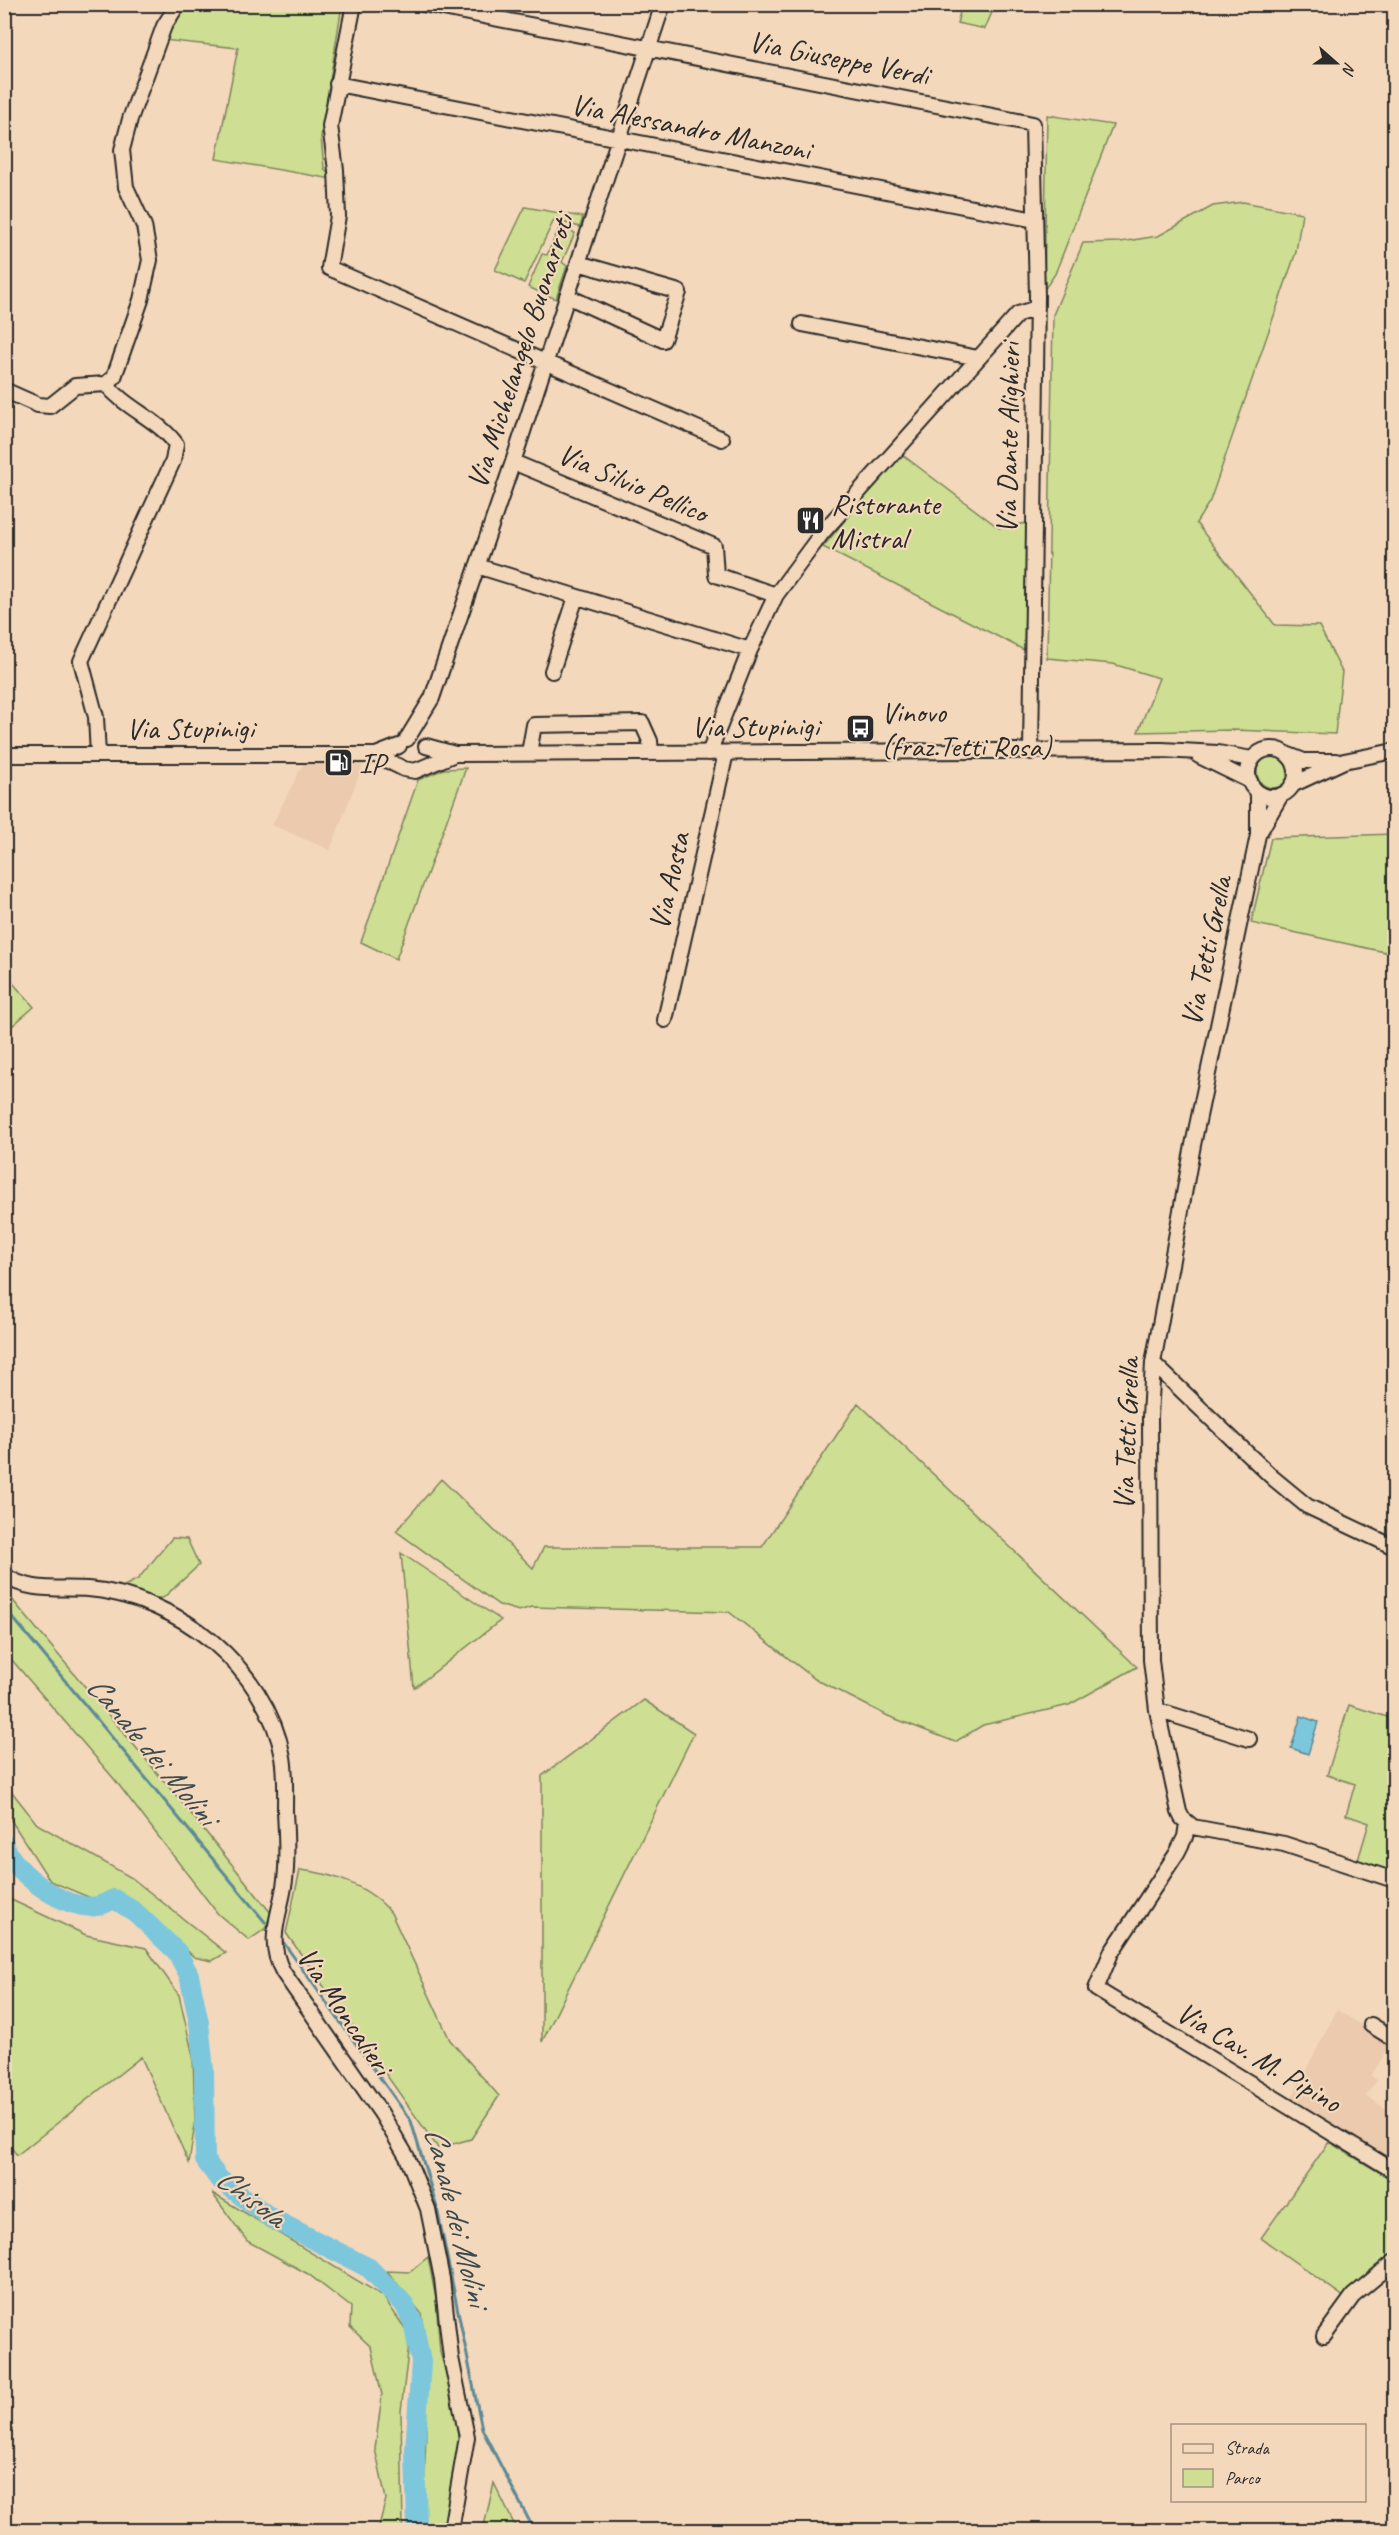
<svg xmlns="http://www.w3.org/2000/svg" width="1399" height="2535" viewBox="0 0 1399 2535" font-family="Caveat,sans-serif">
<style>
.built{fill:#ebcaad}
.green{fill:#cede92;stroke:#7c845e;stroke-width:1.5}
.water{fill:#7dc7dd;stroke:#5c8996;stroke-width:1.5}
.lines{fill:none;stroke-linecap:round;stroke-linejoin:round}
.stream{stroke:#5c8996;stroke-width:3}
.river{stroke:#7dc7dd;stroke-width:20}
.minor-casing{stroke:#2b2b2b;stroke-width:18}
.minor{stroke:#f4d8bb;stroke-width:14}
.labels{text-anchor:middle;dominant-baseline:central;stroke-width:4.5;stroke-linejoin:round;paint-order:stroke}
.street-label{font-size:30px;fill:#2b2b2b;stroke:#f4d8bb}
.poi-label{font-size:30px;fill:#2b2b2b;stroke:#f4d8bb;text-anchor:start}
.water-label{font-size:32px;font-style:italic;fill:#3b4a4f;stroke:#f4d8bb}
</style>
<rect width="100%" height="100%" fill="#f4d8bb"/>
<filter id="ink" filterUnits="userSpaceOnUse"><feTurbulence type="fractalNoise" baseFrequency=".0167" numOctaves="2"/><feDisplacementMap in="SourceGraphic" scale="12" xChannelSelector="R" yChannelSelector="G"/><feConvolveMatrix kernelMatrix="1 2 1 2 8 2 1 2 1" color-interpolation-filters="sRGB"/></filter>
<g filter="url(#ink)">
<path class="built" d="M305,760L364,762L330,850L272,825Z
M1337,2010L1391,2043L1371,2076L1377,2080L1366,2096L1394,2114V2163L1292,2097Z"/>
<path class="green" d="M184,5H342L321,137L324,168L332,179L216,159L238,48L162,40Z
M962,5H995L985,29L957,23Z
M1047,115L1113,125L1055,274L1044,290Z
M1243,202L1302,213L1296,252L1210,501L1196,523L1275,625L1319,626L1342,672L1335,734L1232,730L1138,732L1159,678L1113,664L1047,658L1053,315L1083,243L1120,242L1158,236L1213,206Z
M525,207L583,217L580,227L554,220L524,283L495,270Z
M560,226L575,233L562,262L567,266L556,299L528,287L542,254L547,255Z
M900,453L999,528L1027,523L1024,650L823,547Z
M1257 772a16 16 0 1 1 32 0a16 16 0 1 1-32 0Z
M466,768L396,959L361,942L418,780L444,769Z
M1394,834V954L1251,923L1271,838Z
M4,973L34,1007L5,1032H4Z
M858,1403L1137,1667L1069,1705L983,1725L955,1742L888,1716L815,1679L729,1612L531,1607L519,1611L499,1605L396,1531L441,1479L533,1568L544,1547H762Z
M172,1538L187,1539L199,1565L163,1598H145L124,1586L138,1579Z
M401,1553L501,1620L414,1688Z
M5,1591L184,1805L271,1913L265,1929L249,1940L218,1914L115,1780L5,1652Z
M644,1700L694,1733L542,2042V1776Z
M1349,1705L1394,1719V1872L1358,1860L1369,1823L1346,1815L1355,1784L1327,1775Z
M5,1783L37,1824L132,1878L226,1953L212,1961L194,1957L137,1904L115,1894L93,1899L50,1881L5,1811Z
M300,1870C332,1873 371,1887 391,1913L450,2040L499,2096L471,2139L438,2148L286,1933Z
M5,1897L86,1935L146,1948L179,1995L193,2056L195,2124L189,2163L141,2057L17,2155L5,2140Z
M1329,2142L1394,2181V2257L1344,2297L1261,2238Z
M212,2193L383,2296L410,2336L401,2411L403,2530H378L386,2499L375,2449L382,2395L371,2347L350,2327L351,2307L308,2274L247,2241Z
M428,2257L436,2299L440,2352L458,2415V2465L445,2530H423L428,2362L421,2313L387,2271L410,2272Z
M494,2483L517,2530H483Z"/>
<path class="water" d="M1301,1716L1318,1722L1308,1754L1291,1748Z"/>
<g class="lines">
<path class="stream" d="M4,1607L265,1922
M281,1939L411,2121L437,2208L482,2429L534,2530"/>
<path class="river" d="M4,1844C13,1873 67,1912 97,1906C103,1905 109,1901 114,1899L135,1912L177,1952L189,1975L199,2023L204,2070L205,2160L219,2179L271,2218L369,2268L404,2304L413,2322L421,2362L415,2450L417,2530"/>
<defs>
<path id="minor" d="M354,4L330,126L336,170L338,216L329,268L722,439
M423,4L1033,124L1037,296L1031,752
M337,84L1035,220
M567,296L663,340L679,292L578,263
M802,324L978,358
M4,390L38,405L50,406L75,386L106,384L114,377L141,300L150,260L144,226L126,187L122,150L130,119L164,26L178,4
M513,462L714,546L716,575L776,595
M477,566L750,650
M552,671L576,597
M407,739L432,698L513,462L663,4
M426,746L455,754L1162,750L1218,753L1252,759
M1248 773a24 24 0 1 1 48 0a24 24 0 1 1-48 0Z
M529,753L534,725L642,723L650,741L651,753
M709,753L750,650L776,595L822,533L1018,314L1037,308
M4,755H376L399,746
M98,755L96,717L81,661L173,461L176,444C158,419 126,409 106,384
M376,755L404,769L415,771L455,754
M1289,755L1304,761H1336
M1199,756L1250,781
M1292,785L1344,761L1394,751
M1258,793V835L1193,1145L1153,1363L1150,1417L1151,1660L1157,1710L1179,1812L1182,1818L1193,1827L1284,1844L1394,1880
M1259,833L1281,795
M665,1020L726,753
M1153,1363L1273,1478L1307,1506L1394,1547
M4,1575C29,1593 60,1587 88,1589C131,1592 180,1614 213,1642C247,1671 275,1712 283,1757C286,1774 285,1794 285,1811C286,1834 288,1857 285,1880C281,1914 265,1939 283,1972L381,2113L407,2157L428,2209L442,2279L451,2358L467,2437L451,2530
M1157,1710L1249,1739
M1187,1823L1185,1837L1177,1853L1111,1953L1096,1989L1394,2171
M1371,2025L1394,2039
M1324,2336L1353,2296L1394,2262"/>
</defs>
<use href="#minor" class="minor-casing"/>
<use href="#minor" class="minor"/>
</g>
</g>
<defs>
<symbol id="restaurant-square" viewBox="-11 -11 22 22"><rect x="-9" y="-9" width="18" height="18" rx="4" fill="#2b2b2b" stroke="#f4d8bb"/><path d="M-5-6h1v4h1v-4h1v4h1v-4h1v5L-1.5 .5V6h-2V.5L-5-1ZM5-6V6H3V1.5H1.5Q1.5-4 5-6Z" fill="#fff"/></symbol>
<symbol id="bus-square" viewBox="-11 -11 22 22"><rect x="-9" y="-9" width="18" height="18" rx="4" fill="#2b2b2b" stroke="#f4d8bb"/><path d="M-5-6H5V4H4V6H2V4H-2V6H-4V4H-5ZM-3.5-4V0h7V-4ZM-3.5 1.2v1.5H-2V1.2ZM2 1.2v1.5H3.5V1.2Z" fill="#fff"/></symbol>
<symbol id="fuel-square" viewBox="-11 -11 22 22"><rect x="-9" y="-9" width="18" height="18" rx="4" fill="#2b2b2b" stroke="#f4d8bb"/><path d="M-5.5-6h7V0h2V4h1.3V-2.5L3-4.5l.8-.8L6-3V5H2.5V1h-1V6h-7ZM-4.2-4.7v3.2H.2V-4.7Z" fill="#fff"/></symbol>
</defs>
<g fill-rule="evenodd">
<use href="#restaurant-square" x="794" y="504" width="33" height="33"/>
<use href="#bus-square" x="844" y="712" width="33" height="33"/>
<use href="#fuel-square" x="322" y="746" width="33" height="33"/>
</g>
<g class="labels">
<g class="street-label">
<text transform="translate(839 58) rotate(11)">Via Giuseppe Verdi</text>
<text transform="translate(691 127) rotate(11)">Via Alessandro Manzoni</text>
<text transform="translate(520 351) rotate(-72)">Via Michelangelo Buonarroti</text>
<text transform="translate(1008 438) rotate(-89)">Via Dante Alighieri</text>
<text transform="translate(633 483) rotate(23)">Via Silvio Pellico</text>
<text x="755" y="726">Via Stupinigi</text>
<text x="190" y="728">Via Stupinigi</text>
<text transform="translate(669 881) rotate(-77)">Via Aosta</text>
<text transform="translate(1206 951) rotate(-78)">Via Tetti Grella</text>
<text transform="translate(1126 1434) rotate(-88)">Via Tetti Grella</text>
<text transform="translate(345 2011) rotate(56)">Via Moncalieri</text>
<text transform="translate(1259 2057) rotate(31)">Via Cav. M. Pipino</text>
</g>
<g class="poi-label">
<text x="831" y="504">Ristorante<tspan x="831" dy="34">Mistral</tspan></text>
<text x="881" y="712">Vinovo<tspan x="881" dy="34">(fraz.Tetti Rosa)</tspan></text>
<text x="359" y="763">IP</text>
</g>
<g class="water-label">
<text transform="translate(152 1750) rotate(50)">Canale dei Molini</text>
<text transform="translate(251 2197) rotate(37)">Chisola</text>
<text transform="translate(457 2216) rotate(76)">Canale dei Molini</text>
</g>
</g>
<rect width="1399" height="2535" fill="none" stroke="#f4d8bb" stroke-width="24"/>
<rect x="12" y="12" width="1375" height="2511" fill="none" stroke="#2b2b2b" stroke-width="2" filter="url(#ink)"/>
<rect x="1171" y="2424" width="195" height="78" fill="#f4d8bb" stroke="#a49381" stroke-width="1.5"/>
<rect x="1183" y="2444" width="30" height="9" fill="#f4d8bb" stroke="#a49381" stroke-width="1.5"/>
<text x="1225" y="2454" font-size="18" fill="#2b2b2b">Strada</text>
<rect x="1183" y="2469" width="30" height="18" fill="#cede92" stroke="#a49381" stroke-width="1.5"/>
<text x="1225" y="2484" font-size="18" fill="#2b2b2b">Parco</text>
<g transform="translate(1336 63) rotate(111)" stroke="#f4d8bb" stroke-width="4.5" paint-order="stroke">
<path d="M0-4.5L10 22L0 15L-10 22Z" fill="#2b2b2b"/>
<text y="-9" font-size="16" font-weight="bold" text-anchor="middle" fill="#2b2b2b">N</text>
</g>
</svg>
